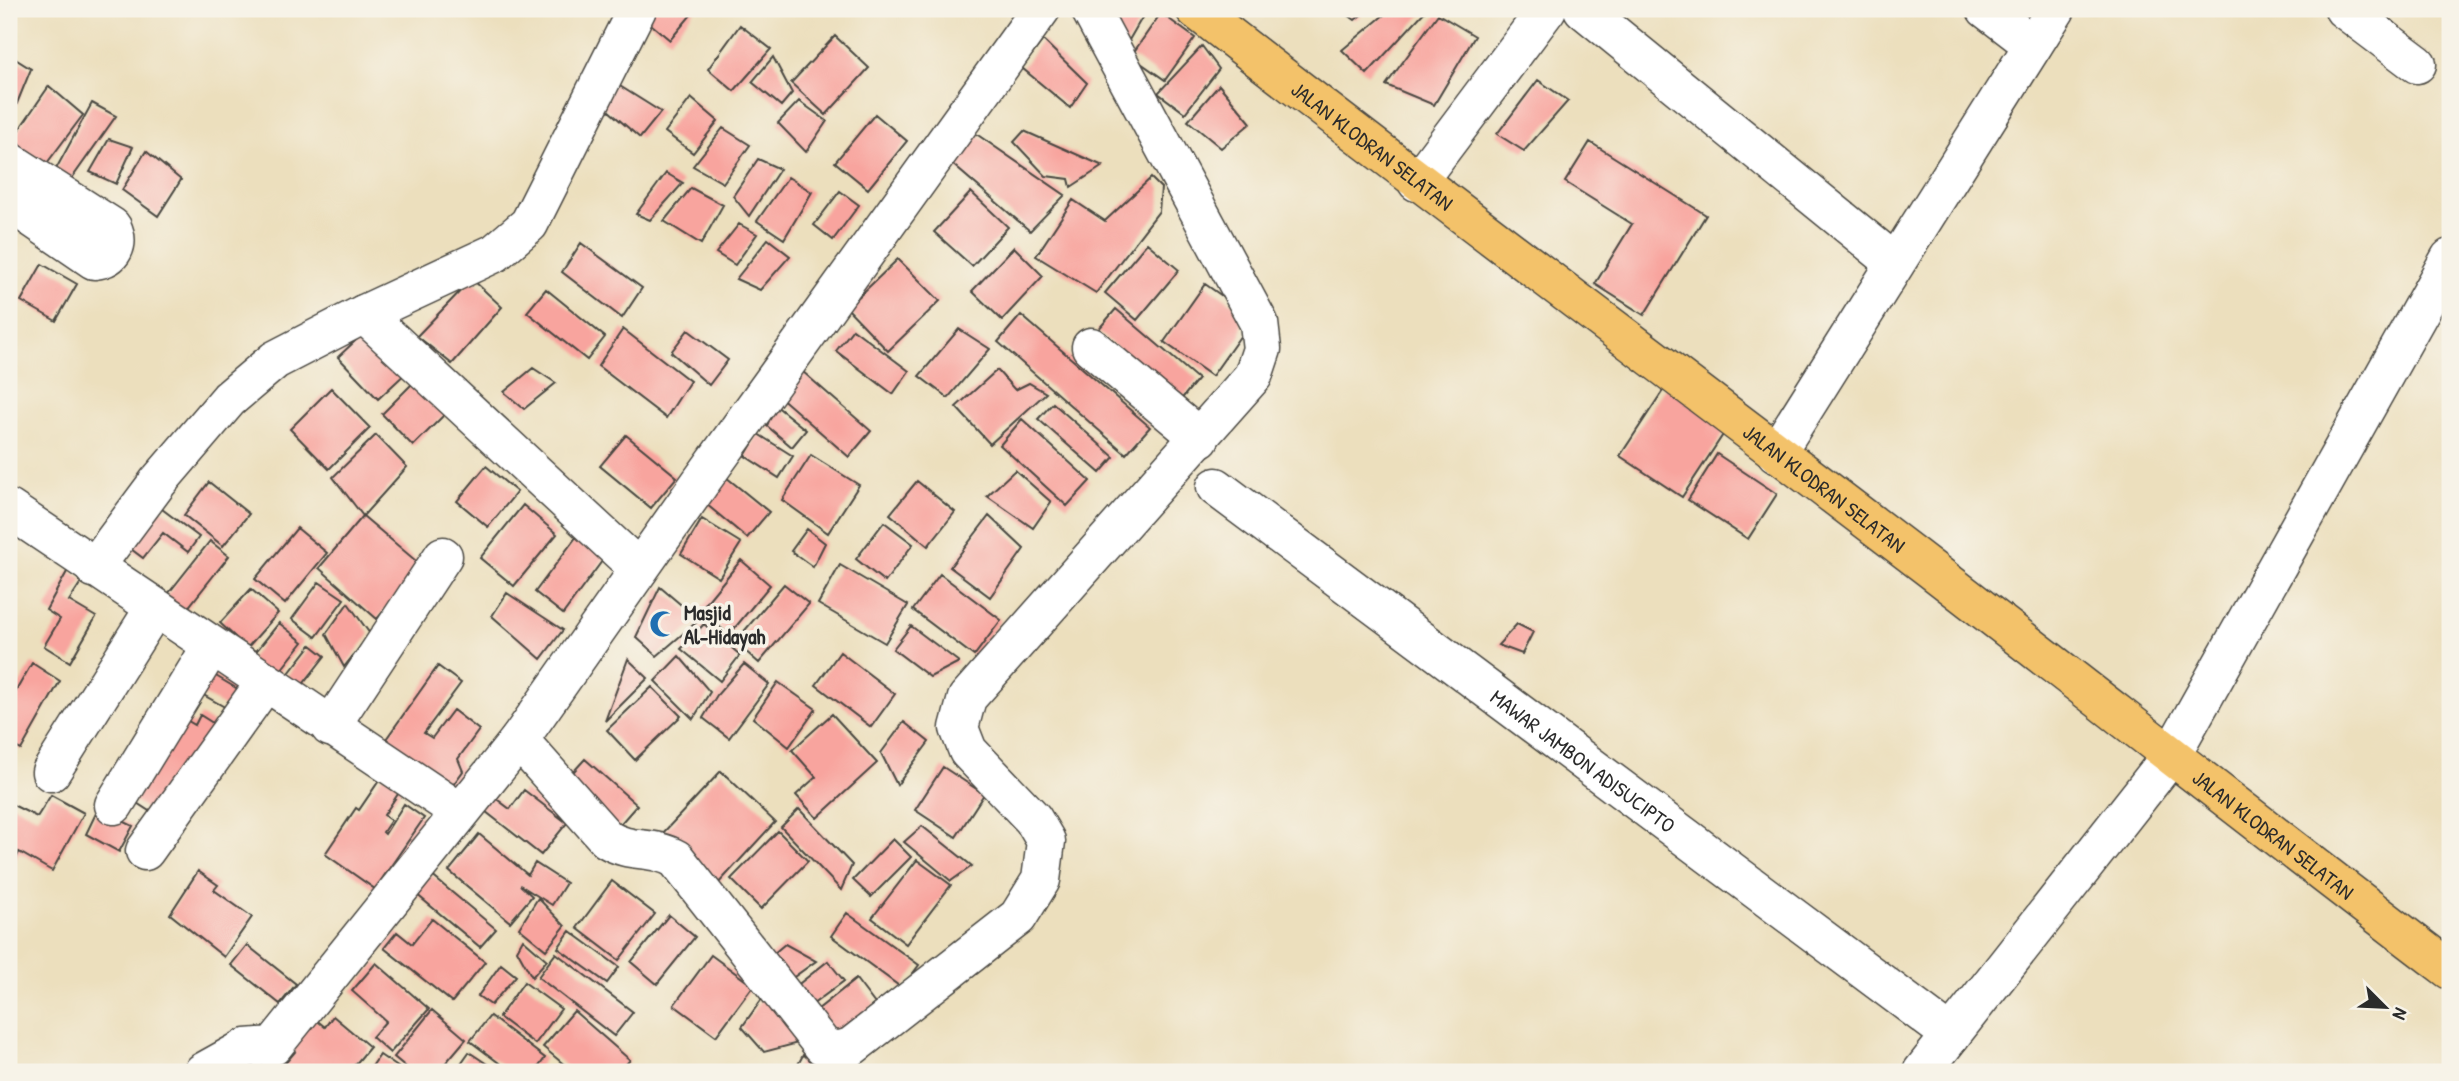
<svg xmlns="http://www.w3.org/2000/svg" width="2459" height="1081" viewBox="0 0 2459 1081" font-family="'Patrick Hand',sans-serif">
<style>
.building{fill:#f8a49e}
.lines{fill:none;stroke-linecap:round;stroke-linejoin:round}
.minor-casing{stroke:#484641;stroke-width:41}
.major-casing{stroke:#484641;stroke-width:41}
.minor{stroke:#fff;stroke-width:38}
.major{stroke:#f3c26a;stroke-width:38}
.labels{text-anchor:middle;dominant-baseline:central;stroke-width:7;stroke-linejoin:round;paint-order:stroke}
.street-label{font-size:21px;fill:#2b2b2b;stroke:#f7f3e8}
.poi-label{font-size:21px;font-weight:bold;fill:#2b2b2b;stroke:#f7f3e8;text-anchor:start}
</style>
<rect width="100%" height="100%" fill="#f7f3e8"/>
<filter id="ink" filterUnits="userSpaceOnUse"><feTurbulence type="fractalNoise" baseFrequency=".0143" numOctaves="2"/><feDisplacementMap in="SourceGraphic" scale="14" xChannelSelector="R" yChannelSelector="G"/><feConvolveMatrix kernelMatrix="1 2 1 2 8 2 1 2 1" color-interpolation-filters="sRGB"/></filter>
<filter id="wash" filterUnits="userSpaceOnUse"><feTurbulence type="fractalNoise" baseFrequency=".00686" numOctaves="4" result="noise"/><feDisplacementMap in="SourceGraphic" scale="28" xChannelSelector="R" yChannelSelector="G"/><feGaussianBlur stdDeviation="1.57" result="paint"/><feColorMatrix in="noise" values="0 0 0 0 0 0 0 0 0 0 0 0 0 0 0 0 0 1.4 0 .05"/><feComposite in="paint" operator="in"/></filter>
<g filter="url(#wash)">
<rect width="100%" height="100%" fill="#ecdfbd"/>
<g id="blocks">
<path class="building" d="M647,9H696L670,40L641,16Z
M1097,9H1147L1121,54Z
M1340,9H1368L1355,20Z
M1391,9H1427L1367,74L1342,50Z
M1161,13L1195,38L1165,80L1131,56Z
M1438,14L1475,36L1434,105L1386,85Z
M740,25L771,49L734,91L708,69Z
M835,36L869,68L826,115L791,83Z
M1043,40L1087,83L1070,108L1022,68Z
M1202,46L1219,69L1185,113L1158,93Z
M9,55L31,69L9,123Z
M773,57L792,93L781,106L752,82Z
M1538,80L1568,101L1524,151L1497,134Z
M615,83L661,112L640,138L600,103Z
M1219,85L1251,123L1221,148L1188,121Z
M49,86L83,115L47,163L9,144Z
M691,98L718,121L693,153L665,132Z
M799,101L827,121L806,152L778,123Z
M92,103L116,116L70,181L56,169Z
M875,114L907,141L868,189L835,162Z
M723,128L750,145L723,183L693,166Z
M972,131L1065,195L1030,231L951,163Z
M1024,131L1103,166L1071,187L1069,179L1046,176L1014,142Z
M109,139L133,147L116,184L90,172Z
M1590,142L1706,215L1644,315L1595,284L1632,224L1565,182Z
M146,151L181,180L158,216L122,190Z
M758,159L780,169L749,216L733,196Z
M666,173L683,183L650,220L636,214Z
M788,177L812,192L784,239L757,221Z
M1151,178L1161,188L1159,211L1096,293L1036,256L1073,200L1105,221Z
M691,188L723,205L701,244L664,221Z
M840,191L859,205L833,240L814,225Z
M971,192L1008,227L972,266L934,232Z
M739,224L757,234L735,265L716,253Z
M768,239L790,256L760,290L736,279Z
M581,243L642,288L622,318L562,272Z
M1147,243L1179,270L1137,320L1105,293Z
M1014,247L1043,276L1002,320L972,291Z
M898,259L940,301L888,351L847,308Z
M42,264L77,284L56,321L21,301Z
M472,279L502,307L452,364L417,336Z
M1205,284L1242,310L1241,335L1212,376L1164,342Z
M546,289L605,337L587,360L527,312Z
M1116,309L1198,379L1179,402L1097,331Z
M1021,315L1150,427L1126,454L998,342Z
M369,328L409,370L378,399L338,357Z
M623,329L690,381L666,418L598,366Z
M853,329L909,371L893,394L836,351Z
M959,329L990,349L948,398L919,376Z
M688,330L728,360L709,385L671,352Z
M533,368L556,383L524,409L504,392Z
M997,370L1015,390L1029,383L1046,393L990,444L956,407Z
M802,371L871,431L849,457L779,396Z
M415,381L446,413L413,446L382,414Z
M1668,383L1730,424L1682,497L1620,456Z
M331,388L370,428L329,469L290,429Z
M1053,403L1114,457L1100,473L1038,419Z
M775,405L806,430L792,447L767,426Z
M1022,419L1090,481L1067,506L1000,445Z
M758,434L793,456L779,478L745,456Z
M376,435L407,467L363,516L333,477Z
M626,435L677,477L651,508L600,466Z
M1717,454L1777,494L1748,539L1688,500Z
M811,455L859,485L828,533L782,500Z
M486,466L517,492L488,527L457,501Z
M1015,470L1051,502L1033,528L987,496Z
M721,473L769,512L747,538L700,499Z
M917,481L955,512L928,546L890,514Z
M209,482L249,514L223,546L184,515Z
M154,503L199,537L188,552L163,533L143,558L123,543Z
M523,505L557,534L514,586L480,558Z
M363,516L422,566L377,619L319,568Z
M989,516L1024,549L990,597L950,567Z
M702,519L741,543L719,578L681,554Z
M884,522L913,544L885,582L856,559Z
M297,528L327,553L285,604L255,579Z
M807,529L825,543L813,567L791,551Z
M577,536L605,557L563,614L535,592Z
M210,541L229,556L183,614L164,599Z
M741,560L770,585L729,635L700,610Z
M840,565L908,605L885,643L818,604Z
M68,570L83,579L69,601L96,617L70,662L44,646L60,619L46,610Z
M940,574L1001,620L974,656L913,610Z
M319,582L344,599L316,637L292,619Z
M784,584L809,604L759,663L735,642Z
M660,587L699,620L657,656L636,637Z
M251,589L278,613L247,648L220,623Z
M507,593L563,630L541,659L492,616Z
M348,603L370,634L344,667L326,634Z
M279,623L303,642L273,680L249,660Z
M704,624L740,655L720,681L681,649Z
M1517,624L1533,632L1522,654L1498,645Z
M911,626L959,662L930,677L893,649Z
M311,645L325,656L300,688L286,677Z
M840,652L895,694L871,727L816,685Z
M679,656L710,692L693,719L655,681Z
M628,659L648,678L605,721Z
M32,663L60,681L21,750L9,743V703Z
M744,664L769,684L729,738L703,718L717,695Z
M438,666L461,683L424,733L432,738L453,710L479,730L458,759L463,771L445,796L379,749Z
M204,669L241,691L230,710L193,689Z
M778,682L816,709L789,747L753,718Z
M652,687L681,716L635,760L607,730Z
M832,714L877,763L817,818L796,795L816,777L792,750Z
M178,715L195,725L200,715L219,727L160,818L126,796Z
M904,722L929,742L897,785L881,753Z
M585,759L637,805L615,830L563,783Z
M943,767L984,794L956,837L915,810Z
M721,771L775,822L716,886L661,835Z
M385,772L404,785L384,815L391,820L383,832L385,834L404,804L424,818L375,889L325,854L356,808L359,810Z
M524,790L567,823L541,855L476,804L486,791L510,809Z
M51,795L84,813L52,871L19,852L11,870L9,803L37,817Z
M98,809L133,826L119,852L86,834Z
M799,809L852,865L841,890L781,827Z
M922,826L972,866L951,881L904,842Z
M778,831L808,861L761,909L731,879Z
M479,834L528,875L535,863L566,883L552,905L520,885L532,896L510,922L449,871Z
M893,839L911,857L871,897L853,880Z
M917,860L951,885L906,944L872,918Z
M198,871L218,885L214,890L252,917L224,957L170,914Z
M430,874L496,929L480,947L415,893Z
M612,881L655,914L619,960L577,928Z
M538,898L565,926L546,950L519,928Z
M847,913L919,965L902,988L831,936Z
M669,915L695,937L657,984L631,962Z
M432,919L485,962L452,1002L384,948L397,932L412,944Z
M570,931L619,967L607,983L558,948Z
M523,939L547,960L532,977L517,950Z
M785,944L816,961L784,984L767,959Z
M247,945L296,984L280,1004L231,965Z
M556,953L633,1012L614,1036L538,977Z
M711,955L753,986L716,1036L674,1005Z
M828,961L844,981L809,1007L795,987Z
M376,963L429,1009L390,1053L372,1037L386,1021L352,991Z
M501,964L516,976L491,1005L478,996Z
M856,979L875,1004L836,1034L817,1010Z
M524,982L561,1009L535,1044L499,1017Z
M764,996L802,1042L764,1052L742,1027Z
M432,1010L466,1039L438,1072H412L394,1057Z
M574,1011L630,1060L619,1072H573L543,1047Z
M309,1014L325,1027L333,1016L370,1047L349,1072H264L276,1059L284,1065L295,1052L284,1043Z
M490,1016L545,1058L535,1072H511L470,1041Z
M469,1052L499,1072H462L457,1069Z
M380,1055L405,1072H368Z
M803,1055L835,1072H794Z"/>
</g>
</g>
<g filter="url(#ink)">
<use href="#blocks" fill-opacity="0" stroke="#484641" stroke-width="2"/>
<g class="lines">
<defs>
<g id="minor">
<path d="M1583,9L1895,263"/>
<path d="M1986,9L2033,45"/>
<path d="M2344,9L2417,64"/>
<path d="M9,161L112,227C120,244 114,258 94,260L9,202"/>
<path d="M1417,182L1547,9"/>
<path d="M364,314L639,569"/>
<path d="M1091,347L1200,438"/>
<path d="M1776,453L2056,9"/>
<path id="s1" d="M1216,487L1951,1035"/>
<path d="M9,509L460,812"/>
<path d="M94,568L158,482L229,399L275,360L364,314L495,253L529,224L637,9"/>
<path d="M330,727L443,556"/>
<path d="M519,740L607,839C631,854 652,845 676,859L823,1046L836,1051L851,1047L1018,917L1041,880L1046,841L1033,819L968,751L959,728L967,698L1253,376L1262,349L1259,323L1090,9"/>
<path d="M51,772L154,609"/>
<path d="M114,805L211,647"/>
<path d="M145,851L265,683"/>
<path d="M203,1072L246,1048L273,1046L519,740L700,483L1041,9"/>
<path d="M1922,1072L2170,757L2450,258"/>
</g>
<g id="major">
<path id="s2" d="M1195,9C1437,198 1684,380 1928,567C2102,701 2275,837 2450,970"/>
</g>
</defs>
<use href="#minor" class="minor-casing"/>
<use href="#major" class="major-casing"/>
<use href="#minor" class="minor"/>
<use href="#major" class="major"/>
</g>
</g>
<defs>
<symbol id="mosque-bare" viewBox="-9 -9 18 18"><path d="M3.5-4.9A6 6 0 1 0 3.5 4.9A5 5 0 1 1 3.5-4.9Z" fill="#1f6fb2" stroke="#f7f3e8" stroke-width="2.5" paint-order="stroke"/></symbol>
</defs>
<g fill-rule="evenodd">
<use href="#mosque-bare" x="644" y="605" width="38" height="38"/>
</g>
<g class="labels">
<g class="street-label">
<text stroke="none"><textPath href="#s2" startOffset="224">JALAN KLODRAN SELATAN</textPath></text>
<text stroke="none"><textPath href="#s2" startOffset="791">JALAN KLODRAN SELATAN</textPath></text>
<text stroke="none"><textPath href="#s1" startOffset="458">MAWAR JAMBON ADISUCIPTO</textPath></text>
<text stroke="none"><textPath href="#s2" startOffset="1358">JALAN KLODRAN SELATAN</textPath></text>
</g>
<g class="poi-label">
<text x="684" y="612">Masjid<tspan x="684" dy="24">Al-Hidayah</tspan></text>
</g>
</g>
<rect width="2459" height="1081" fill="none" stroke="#f7f3e8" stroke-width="35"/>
<g transform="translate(2385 1007) rotate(114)" stroke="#f7f3e8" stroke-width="5" paint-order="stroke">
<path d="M0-5L12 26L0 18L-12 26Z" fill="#2b2b2b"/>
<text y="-10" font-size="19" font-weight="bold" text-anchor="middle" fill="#2b2b2b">N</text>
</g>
</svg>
